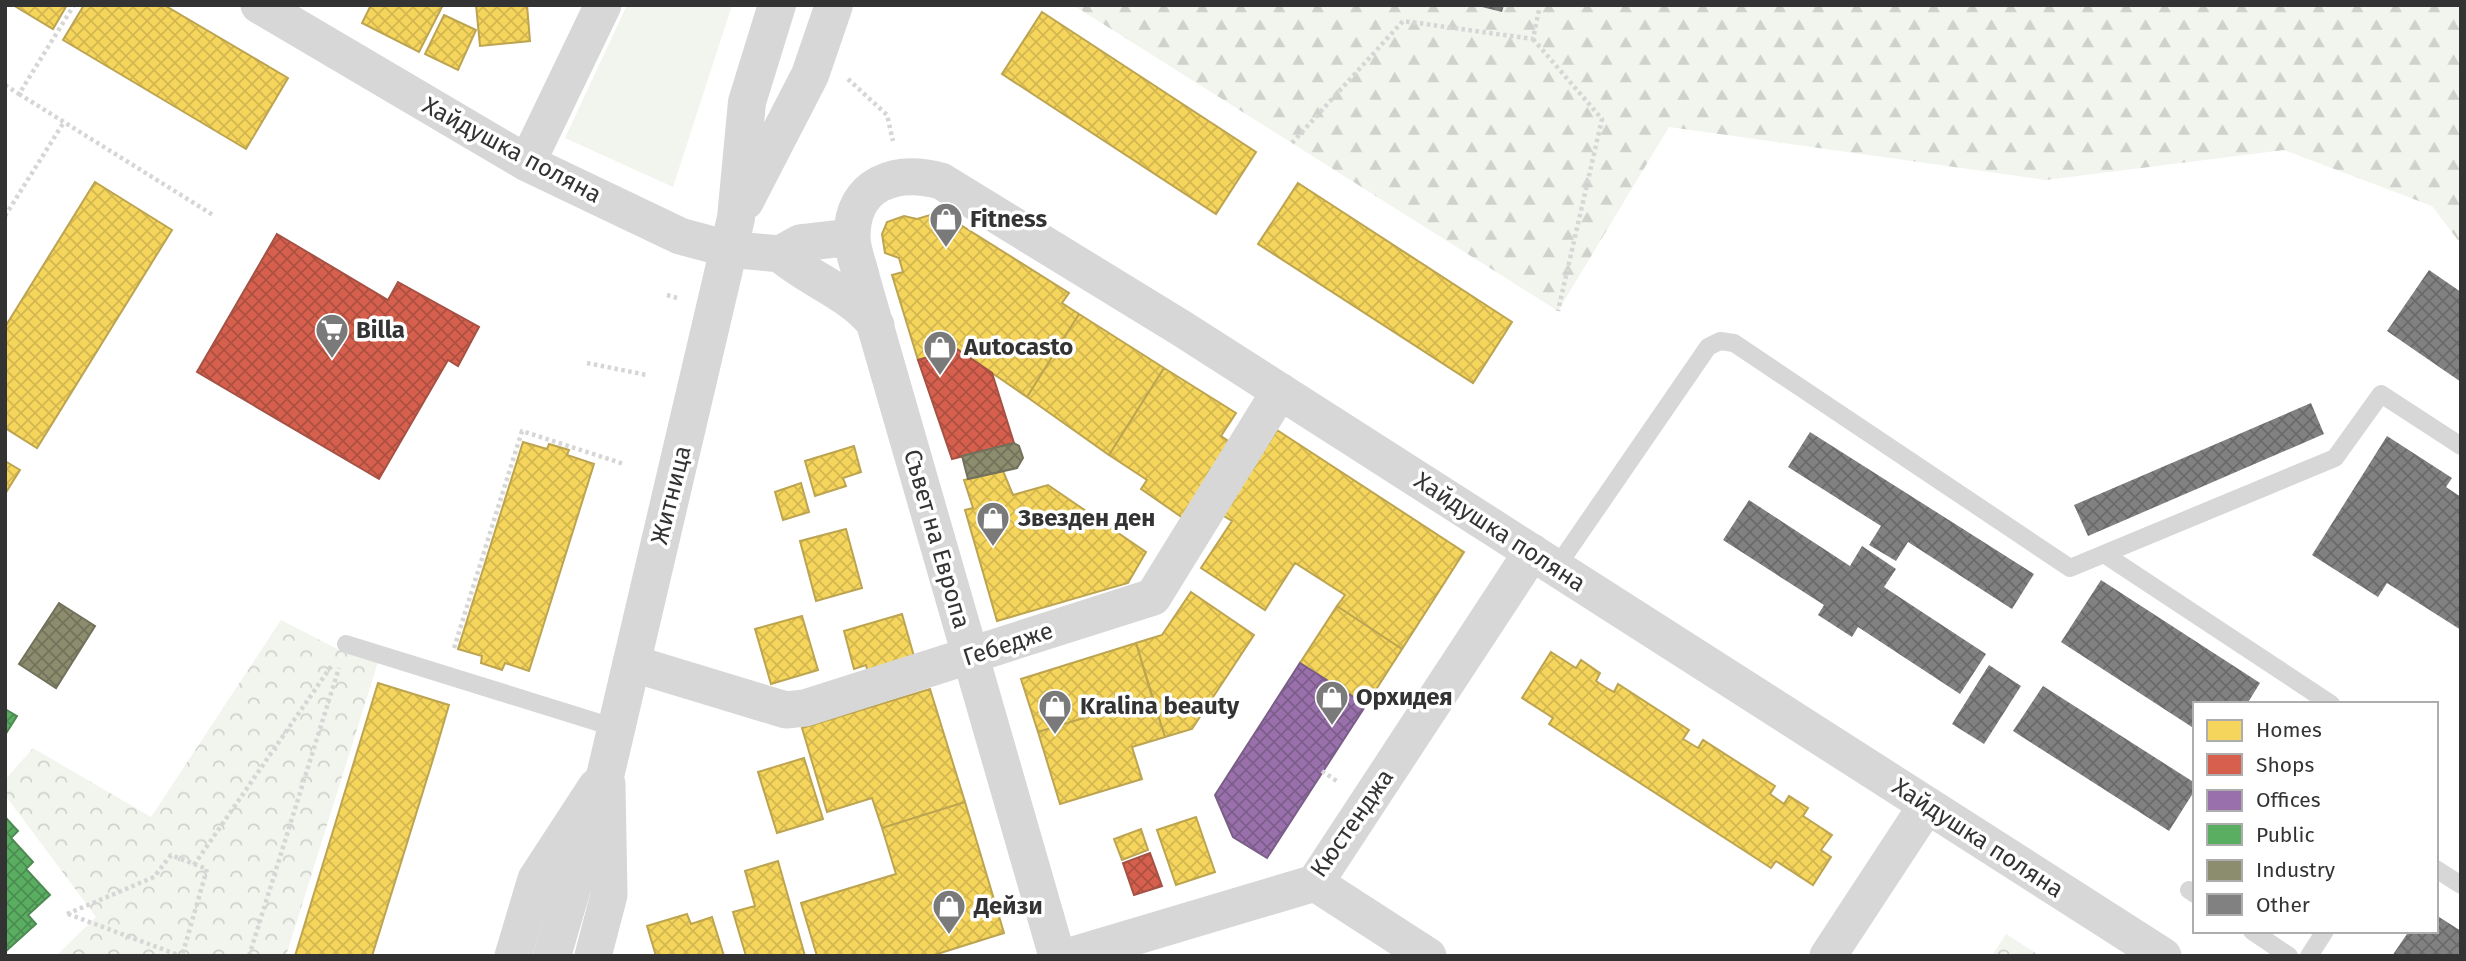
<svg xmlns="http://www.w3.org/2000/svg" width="2466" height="961" viewBox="0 0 2466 961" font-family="'Fira Sans',sans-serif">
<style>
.grass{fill:#f1f5ed}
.forest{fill:url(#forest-firs)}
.park{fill:url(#park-crowns)}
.homes{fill:url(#homes-cross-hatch);stroke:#bca450;stroke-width:2}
.shops{fill:url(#shops-cross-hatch);stroke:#a55245;stroke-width:2}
.offices{fill:url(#offices-cross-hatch);stroke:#7a5e87;stroke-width:2}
.public{fill:url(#public-cross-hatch);stroke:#4e8953;stroke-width:2}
.industry{fill:url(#industry-cross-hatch);stroke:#71715c;stroke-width:2}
.building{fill:url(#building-cross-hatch)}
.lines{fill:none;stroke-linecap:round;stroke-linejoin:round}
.path{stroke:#d6d6d6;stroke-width:4.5;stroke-dasharray:3.5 3.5;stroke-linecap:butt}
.service{stroke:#d7d7d7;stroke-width:18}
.minor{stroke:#d7d7d7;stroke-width:37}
.tertiary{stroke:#d7d7d7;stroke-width:38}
.labels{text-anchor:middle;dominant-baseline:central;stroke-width:7;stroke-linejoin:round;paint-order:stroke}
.street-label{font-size:24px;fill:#333;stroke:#fff}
.poi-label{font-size:24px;font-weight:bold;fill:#333;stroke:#fff;text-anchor:start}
</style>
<defs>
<pattern id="forest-firs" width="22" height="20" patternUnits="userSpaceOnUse" patternTransform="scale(1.75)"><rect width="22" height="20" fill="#f1f5ed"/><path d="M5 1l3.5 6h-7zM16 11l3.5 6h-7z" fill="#cfd2cc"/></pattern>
<pattern id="park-crowns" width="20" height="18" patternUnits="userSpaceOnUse" patternTransform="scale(1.75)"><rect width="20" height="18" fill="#f1f5ed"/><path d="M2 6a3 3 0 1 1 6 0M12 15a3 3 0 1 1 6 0" fill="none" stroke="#cfd2cc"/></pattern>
<pattern id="homes-cross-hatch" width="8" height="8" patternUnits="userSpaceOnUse" patternTransform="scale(1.75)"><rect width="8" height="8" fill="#f6d55c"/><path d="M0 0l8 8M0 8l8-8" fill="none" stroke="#d3b750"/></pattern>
<pattern id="shops-cross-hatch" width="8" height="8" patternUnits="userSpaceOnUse" patternTransform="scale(1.75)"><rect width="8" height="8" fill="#d6604d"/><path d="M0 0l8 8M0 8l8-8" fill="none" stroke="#ae5041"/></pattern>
<pattern id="offices-cross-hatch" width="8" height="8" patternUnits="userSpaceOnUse" patternTransform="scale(1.75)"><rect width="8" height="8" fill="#9970ab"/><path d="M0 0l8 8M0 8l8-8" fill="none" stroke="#7d5d8c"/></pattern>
<pattern id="public-cross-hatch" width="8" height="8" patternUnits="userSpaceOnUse" patternTransform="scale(1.75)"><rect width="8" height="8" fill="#5aae61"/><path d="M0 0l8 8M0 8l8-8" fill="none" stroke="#4b8e51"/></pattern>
<pattern id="industry-cross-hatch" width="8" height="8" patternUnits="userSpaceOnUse" patternTransform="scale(1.75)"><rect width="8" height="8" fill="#8c8c6e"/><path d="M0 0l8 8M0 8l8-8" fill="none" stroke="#73735b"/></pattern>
<pattern id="building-cross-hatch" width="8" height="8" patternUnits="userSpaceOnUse" patternTransform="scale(1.75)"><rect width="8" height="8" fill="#818181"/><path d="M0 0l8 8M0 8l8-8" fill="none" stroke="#6a6a6a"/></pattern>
</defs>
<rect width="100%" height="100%" fill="#fff"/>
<path class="grass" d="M627,5H732L673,187L565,138Z"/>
<path class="forest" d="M1073,5H2461V244L2432,206L2284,150L2046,180L1669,127L1558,311Z"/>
<path class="park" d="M281,620L345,653L378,662L286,956H56L96,917L5,795V780L33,748L151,817Z
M2006,934L2040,956H1992Z"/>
<path class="homes" d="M13,5H67L53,29Z
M84,5H164L288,78L246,149L63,40Z
M371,5H443L419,52L362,23Z
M476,5H527L530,41L480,46Z
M1042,12L1256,152L1216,214L1002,74Z
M444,15L476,30L458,70L425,54Z
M95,182L172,230L37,448L5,428V327Z
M1298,183L1512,322L1473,383L1258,244Z
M940,212L1069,293L1062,303L1079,314L1027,397L957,349L918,360L892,275L903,272L899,258L885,253L882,234L887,222L904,216L917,219Z
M1079,314L1164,368L1109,455L1027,397Z
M1164,368L1236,413L1221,436L1233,444L1183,518L1141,489L1147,480L1109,455Z
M1277,430L1464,552L1402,649L1337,606L1345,595L1295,563L1265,610L1201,568L1232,521L1222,515Z
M523,442L547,449L549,444L569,450L567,455L594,464L529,671L505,663L502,670L481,663L482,656L458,649Z
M854,446L861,472L843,478L846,486L815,496L805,461Z
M5,461L20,470L5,494Z
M1003,471L1013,495L1048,485L1146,552L1128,583L997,621L965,510L973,508L964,480Z
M801,483L809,512L783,520L775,492Z
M846,529L862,588L816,601L800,541Z
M1191,592L1254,635L1192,729L1165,737L1136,643L1162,635Z
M1337,606L1402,649L1366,705L1300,663Z
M902,614L917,667L870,680L866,665L854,669L844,631Z
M802,616L818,670L771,684L755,629Z
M1136,643L1152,697L1038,732L1021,679Z
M1551,652L1576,668L1581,660L1600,673L1596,681L1605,687L1614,692L1618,684L1689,730L1683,739L1698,748L1703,740L1775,786L1770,794L1784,804L1789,796L1808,808L1803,816L1832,835L1821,850L1831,857L1813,885L1776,861L1771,868L1549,724L1553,718L1522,698Z
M378,683L449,705L434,756L372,956H295Z
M930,689L965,802L882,828L872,798L827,812L802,728Z
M1152,697L1165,737L1132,747L1142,779L1060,804L1038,732Z
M804,758L823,819L777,833L758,772Z
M965,802L1004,933L931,956H817L801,903L896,874L882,828Z
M1196,817L1215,872L1176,885L1157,830Z
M1141,829L1148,850L1122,860L1114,839Z
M778,861L805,956H746L733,912L755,906L745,871Z
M687,914L691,924L712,917L724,956H656L647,926Z"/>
<path class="shops" d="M277,234L388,300L398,282L479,327L458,366L448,360L379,479L197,372Z
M957,349L992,373L1014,443L952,459L918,360Z
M1150,853L1162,886L1134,895L1123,863Z"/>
<path class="offices" d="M1300,663L1366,705L1267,858L1233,837L1215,795Z"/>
<path class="public" d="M5,709L17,716L5,735Z
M5,817L18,831L11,838L33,862L26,869L50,895L28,915L36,924L5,952Z"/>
<path class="industry" d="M1014,443L1019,446L1023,458L1017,468L968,479L962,456Z
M59,603L95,626L56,688L19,664Z"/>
<path class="building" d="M1474,5H1504L1502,12Z
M2429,270L2461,292V382L2387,331Z
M2311,403L2324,434L2088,536L2074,505Z
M1810,432L2034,574L2012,609L1908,542L1896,561L1869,545L1881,526L1788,467Z
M2387,436L2452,478L2446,487L2461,497V630L2387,583L2378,597L2312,555Z
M1749,500L1850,566L1862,546L1896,569L1884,587L1986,654L1960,694L1858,627L1852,637L1818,615L1824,605L1723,540Z
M2101,580L2260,683L2247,704H2195V729L2061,642Z
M1989,665L2021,686L1984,744L1952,724Z
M2043,686L2195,783V790L2169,831L2013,731Z
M2436,915L2461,931V956H2392L2409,931H2436Z"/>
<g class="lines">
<path class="path" d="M1533,39L1602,119L1558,311
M848,79L887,115L893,141
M5,85L19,94L74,5
M19,94L213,215
M1292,143L1403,21L1533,39L1540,5
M5,216L64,122
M667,295L677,298
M587,363L647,375
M454,648L522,431L624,464
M1371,697L1388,707
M1322,771L1338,782
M194,865L332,665
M67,914L154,877L171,855L207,869L182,956
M68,914L181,956
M249,956L339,668"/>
<path class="service" d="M2104,554L2331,704
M1556,568L1708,347L1720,341L1734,343L2070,568L2335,458L2381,394L2461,446
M346,644L616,728
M2436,869L2461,885
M2189,890L2195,894
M2252,931L2289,956
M2309,956L2325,931"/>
<path class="minor" d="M259,5L527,163L680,236L728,249L780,254L800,243L852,237
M527,163L603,5
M780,254C810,280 852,293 876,325
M631,663L786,710L805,708L1153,597L1280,391
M1315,883L1428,956
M513,956L536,879L596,787
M593,956L609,895L607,784
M1057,956L862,280C859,266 852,250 852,237C852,182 897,169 941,181L1181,328L2163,956
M1070,956L1315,883L1532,552
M1828,956L1927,805"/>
<path class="tertiary" d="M745,201L810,75L834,5
M552,956L606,772L736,218L747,102L777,5"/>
</g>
<defs>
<symbol id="shop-pin" viewBox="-11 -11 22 30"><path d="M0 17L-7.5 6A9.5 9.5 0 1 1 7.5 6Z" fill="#7a7a7a" stroke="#fff"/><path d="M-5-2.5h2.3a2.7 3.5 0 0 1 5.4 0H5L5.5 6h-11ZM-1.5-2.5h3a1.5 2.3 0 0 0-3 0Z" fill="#fff"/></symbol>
<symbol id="supermarket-pin" viewBox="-11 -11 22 30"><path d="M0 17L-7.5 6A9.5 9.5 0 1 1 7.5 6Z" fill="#7a7a7a" stroke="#fff"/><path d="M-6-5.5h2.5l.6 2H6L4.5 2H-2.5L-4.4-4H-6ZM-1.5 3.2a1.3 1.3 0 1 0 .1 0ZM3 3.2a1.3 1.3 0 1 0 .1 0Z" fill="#fff"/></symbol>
</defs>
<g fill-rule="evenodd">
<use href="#shop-pin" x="927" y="200" width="38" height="52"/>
<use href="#supermarket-pin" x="313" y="311" width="38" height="52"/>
<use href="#shop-pin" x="921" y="328" width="38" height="52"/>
<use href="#shop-pin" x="974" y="499" width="38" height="52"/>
<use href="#shop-pin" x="1313" y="678" width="38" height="52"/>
<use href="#shop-pin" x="1036" y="687" width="38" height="52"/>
<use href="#shop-pin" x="930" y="887" width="38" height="52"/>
</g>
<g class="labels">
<g class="street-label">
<text transform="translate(512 150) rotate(28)">Хайдушка поляна</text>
<text transform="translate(671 495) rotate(-76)">Житница</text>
<text transform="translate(1500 532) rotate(33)">Хайдушка поляна</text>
<text transform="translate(937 539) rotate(74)">Съвет на Европа</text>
<text transform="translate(1008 644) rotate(-18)">Гебедже</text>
<text transform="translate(1352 823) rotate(-55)">Кюстенджа</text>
<text transform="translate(1978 838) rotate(33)">Хайдушка поляна</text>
</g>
<g class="poi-label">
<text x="970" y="219">Fitness</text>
<text x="356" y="330">Billa</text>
<text x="964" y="347">Autocasto</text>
<text x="1018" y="518">Звезден ден</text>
<text x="1356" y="697">Орхидея</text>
<text x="1080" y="706">Kralina beauty</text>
<text x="974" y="906">Дейзи</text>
</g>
</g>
<rect width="2466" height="961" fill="none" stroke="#333333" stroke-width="14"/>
<rect x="2193" y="702" width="245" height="231" fill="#ffffff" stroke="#adadad" stroke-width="2"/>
<rect x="2207" y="720" width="35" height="21" fill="#f6d55c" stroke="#adadad" stroke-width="2"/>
<text x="2256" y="737" font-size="21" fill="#333333">Homes</text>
<rect x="2207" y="754" width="35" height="21" fill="#d6604d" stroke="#adadad" stroke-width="2"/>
<text x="2256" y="772" font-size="21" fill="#333333">Shops</text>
<rect x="2207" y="790" width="35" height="21" fill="#9970ab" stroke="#adadad" stroke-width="2"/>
<text x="2256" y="807" font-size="21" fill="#333333">Offices</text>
<rect x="2207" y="824" width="35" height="21" fill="#5aae61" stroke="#adadad" stroke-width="2"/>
<text x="2256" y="842" font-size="21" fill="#333333">Public</text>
<rect x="2207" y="860" width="35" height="21" fill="#8c8c6e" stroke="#adadad" stroke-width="2"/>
<text x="2256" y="877" font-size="21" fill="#333333">Industry</text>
<rect x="2207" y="894" width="35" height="21" fill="#818181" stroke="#adadad" stroke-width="2"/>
<text x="2256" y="912" font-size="21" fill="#333333">Other</text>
</svg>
